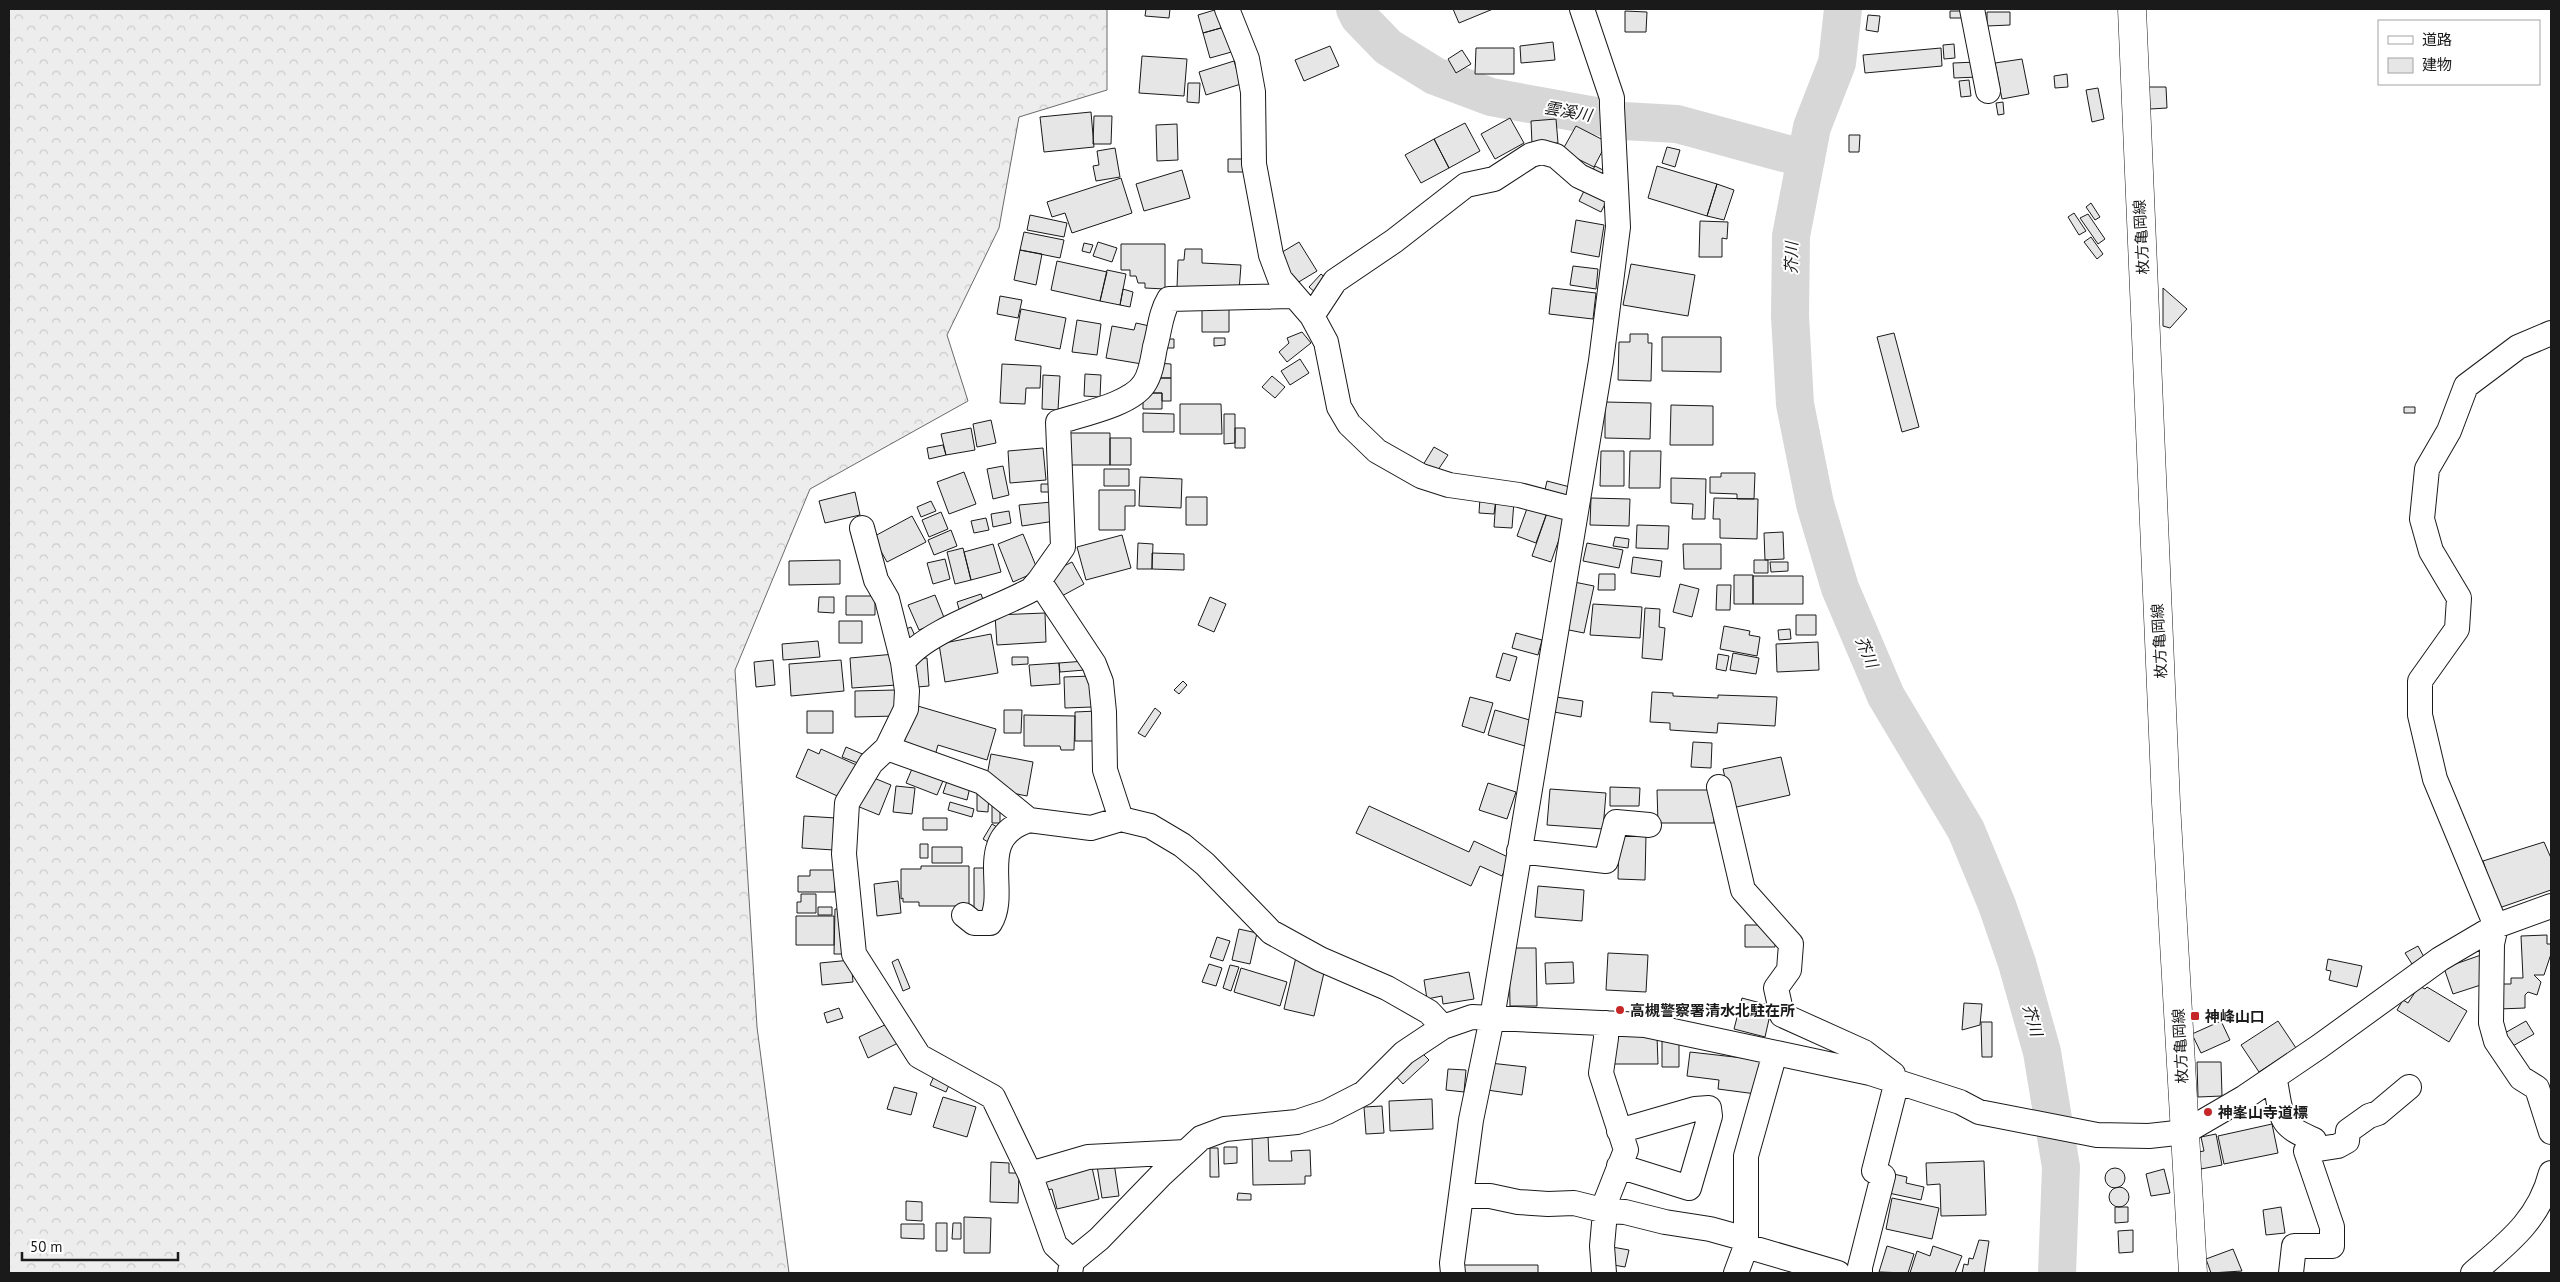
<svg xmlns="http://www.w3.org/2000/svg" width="2560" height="1282" viewBox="0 0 2560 1282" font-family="'PT Sans','Noto Sans JP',sans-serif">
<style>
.forest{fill:url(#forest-crowns);stroke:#6a6a6a}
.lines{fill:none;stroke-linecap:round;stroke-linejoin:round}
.river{stroke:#d7d7d7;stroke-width:38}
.building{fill:#e6e6e6;stroke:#1a1a1a}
.minor-casing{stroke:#1a1a1a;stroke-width:26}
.major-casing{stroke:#1a1a1a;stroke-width:29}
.minor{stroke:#fff;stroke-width:24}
.major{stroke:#fff;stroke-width:28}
.poi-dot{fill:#c62828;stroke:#fff;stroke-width:2}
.labels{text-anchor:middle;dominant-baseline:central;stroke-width:4;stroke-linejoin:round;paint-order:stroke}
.street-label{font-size:15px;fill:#1a1a1a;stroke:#fff}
.poi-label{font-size:15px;font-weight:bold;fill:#1a1a1a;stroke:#fff;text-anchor:start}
.water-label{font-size:16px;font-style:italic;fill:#1a1a1a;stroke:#fff}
</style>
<defs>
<pattern id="forest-crowns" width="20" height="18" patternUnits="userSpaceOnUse" patternTransform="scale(1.25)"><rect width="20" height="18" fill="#ededed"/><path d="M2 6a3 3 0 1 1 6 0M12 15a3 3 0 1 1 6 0" fill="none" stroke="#cbcbcb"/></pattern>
</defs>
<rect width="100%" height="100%" fill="#fff"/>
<path class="forest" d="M9,9H1107V90L1019,117L999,228L947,335L968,401L810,489L735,670L757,1027L789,1273H9Z"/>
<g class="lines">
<path class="river" d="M1355,9L1359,17L1388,47L1435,76L1491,97L1623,121L1677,124L1806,159
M1843,9L1837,63L1812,127L1791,236L1790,316L1795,404L1815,504L1840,588L1886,696L1966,830L1997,905L2017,963L2042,1052L2061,1167L2057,1273"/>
</g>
<path class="building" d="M1146,9H1170L1169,18L1145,16Z
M1218,9L1228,26L1203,33L1198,15Z
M1453,9H1493L1459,23Z
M1625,11L1647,12L1646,32H1625Z
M1950,11H1962V18H1950Z
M1987,12H2010V25L1987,26Z
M1868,15L1880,16L1878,32L1866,30Z
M1228,26L1235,51L1210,58L1203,33Z
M1553,42L1555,60L1521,63L1520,46Z
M1954,44L1955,58L1944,59L1943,45Z
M1330,46L1339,66L1304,81L1295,60Z
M1476,48H1514V74H1475Z
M1941,48L1942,66L1865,73L1863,55Z
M1462,50L1471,64L1456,73L1448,59Z
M1142,56L1187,59L1184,96L1139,93Z
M2022,59L2029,94L2002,99L1995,63Z
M1234,61L1241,84L1206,95L1199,72Z
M1977,62L1978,77L1954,78L1953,63Z
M2067,74L2068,87L2055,88L2054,76Z
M1969,80L1971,96L1961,97L1959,81Z
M1188,83H1200L1199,103L1187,102Z
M2149,87H2166L2167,108L2150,109Z
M2098,88L2104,119L2092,122L2086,90Z
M2003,102L2004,114L1998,115L1996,103Z
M1091,112L1094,147L1044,152L1040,117Z
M1094,116H1112L1111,144H1093Z
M1510,118L1524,143L1495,159L1481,134Z
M1556,119L1558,143L1532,144L1531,121Z
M1465,123L1480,151L1449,168L1434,139Z
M1177,124L1178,160L1157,161L1156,125Z
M1576,126L1607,142L1594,167L1562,151Z
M1849,135H1860L1859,152H1849Z
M1434,139L1449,168L1421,183L1405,155Z
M1667,147L1680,150L1675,167L1662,163Z
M1115,148L1120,177L1096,181L1093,166L1099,165L1097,151Z
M1228,159H1244V172H1228Z
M1595,166L1613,175L1589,177Z
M1657,166L1717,184L1707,216L1648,198Z
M1182,170L1190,198L1144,211L1136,184Z
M1121,178L1132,213L1072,233L1065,213L1052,217L1047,202Z
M1717,184L1734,190L1724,220L1707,216Z
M1587,185L1609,196L1601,212L1579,201Z
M2091,203L2100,217L2095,220L2086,207Z
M2074,213L2086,231L2079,235L2068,217Z
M2088,214L2105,239L2098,244L2080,218Z
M1030,215L1067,223L1064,237L1027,230Z
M1576,220L1604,225L1599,257L1571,252Z
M1700,221L1728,222L1727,239L1722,238V257H1699Z
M1024,232L1064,240L1060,258L1020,250Z
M2091,237L2103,254L2097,259L2084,242Z
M1098,242L1117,248L1112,262L1093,256Z
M1299,242L1317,271L1297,283L1279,254Z
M1084,243L1093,245L1090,253L1082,251Z
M1121,244H1165V289L1145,288V283H1138L1136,276H1130V270H1121Z
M1185,249H1202V263L1241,265L1239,291L1177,288L1178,260H1184Z
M1020,250L1042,254L1036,285L1014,280Z
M1057,261L1107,272L1100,301L1051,290Z
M1631,264L1695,275L1688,316L1623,305Z
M1573,266L1598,269L1596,289L1570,285Z
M1107,270L1126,274L1120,305L1100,301Z
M1321,274L1329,281L1317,294L1309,287Z
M1552,288L1596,293L1593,319L1549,314Z
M2163,288L2187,309L2170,328L2163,326Z
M1123,289L1133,292L1130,307L1120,305Z
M1000,296L1022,300L1018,318L997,314Z
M1021,309L1066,318L1060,349L1015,340Z
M1202,309H1229V332H1202Z
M1077,320L1101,324L1097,355L1072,352Z
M1136,323L1154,327L1148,365L1106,358L1112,326L1134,330Z
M1302,332L1311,343L1287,362L1279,352L1289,343L1287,338Z
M1894,333L1919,427L1902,432L1877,337Z
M1630,334H1648V343H1652L1651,381L1618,380L1619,342H1630Z
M1662,337H1721V372L1662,371Z
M1214,338H1225V345L1214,346Z
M1162,339H1174V348H1162Z
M1300,359L1309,373L1290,385L1281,371Z
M1156,363L1171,364V378H1156Z
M1002,364L1041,366L1040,388H1026L1025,404L1000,403Z
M1085,374L1101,375L1100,397L1084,396Z
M1043,375L1060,376L1058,410L1042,409Z
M1272,376L1285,387L1275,398L1262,387Z
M1152,378H1171V401H1162V393H1152Z
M1143,393H1162V409H1143Z
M1605,402L1651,403L1650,439L1605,438Z
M1180,404H1221L1222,434H1180Z
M1671,405L1713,406V445H1670Z
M2404,407H2415V413H2404Z
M1143,413L1174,414V432H1143Z
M1224,414H1235V443L1224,444Z
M991,420L996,443L977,447L973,424Z
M971,428L975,450L946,455L941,434Z
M1235,428H1245V448H1235Z
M1067,433H1110V465H1067Z
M1110,438H1131V465H1110Z
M943,445L946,455L929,459L927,448Z
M1434,447L1448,455L1436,473L1423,465Z
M1043,448L1046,480L1010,483L1008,451Z
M1601,451H1624V486H1600Z
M1630,451H1661L1660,488H1629Z
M1003,466L1009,495L993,499L987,469Z
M1104,469H1129V486H1104Z
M964,472L976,504L949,514L937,482Z
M1721,473H1755L1754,499H1737V494L1710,493V477H1721Z
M1140,477L1182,479L1181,508L1139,506Z
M1671,478L1706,479L1705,519H1692L1693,504L1671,503Z
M1547,481L1570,487L1567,499L1544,494Z
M1041,484H1054V492H1041Z
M1099,490H1135V506H1125V530H1099Z
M855,492L860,515L825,523L819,501Z
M1186,497H1207V525H1186Z
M1480,498L1496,499L1494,514L1479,513Z
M1591,498L1630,499L1629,526L1590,525Z
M1714,498L1758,499L1757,539L1720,538V519H1713Z
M1496,499L1514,501L1512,528L1494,527Z
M931,501L936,511L921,517L917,507Z
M1052,502L1055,521L1022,526L1019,505Z
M1529,503L1548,510L1536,543L1517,536Z
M1548,510L1567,517L1551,562L1532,556Z
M1009,511L1011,523L993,527L991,514Z
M941,512L948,529L929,537L922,520Z
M912,516L926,542L887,562L873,537Z
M986,518L989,530L974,533L971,521Z
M1637,525L1669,526L1668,549L1636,548Z
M951,530L957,546L934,555L928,540Z
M1783,532L1784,559L1765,560L1764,533Z
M1023,534L1038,571L1013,582L998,544Z
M1122,535L1131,568L1086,580L1077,547Z
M1615,537L1629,539L1628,548L1613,546Z
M1138,543L1153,544L1152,569H1137Z
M1587,543L1623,550L1619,568L1583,561Z
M993,544L1001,572L971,580L964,552Z
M1683,544H1721V569H1684Z
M963,548L971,580L955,584L947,552Z
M1152,553L1184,554V570L1152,569Z
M1633,557L1662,561L1660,577L1631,573Z
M945,559L950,579L933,584L927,563Z
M840,560V584L789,585V561Z
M1754,560H1768V573H1754Z
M1072,562L1084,584L1060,597L1048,574Z
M1770,562H1788V571L1771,572Z
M1599,574H1615V590H1598Z
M1734,575H1753V604H1734Z
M1753,576H1803V604H1753Z
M1574,582L1594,586L1584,633L1564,629Z
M1680,584L1699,589L1692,617L1673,612Z
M1717,585H1731L1730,610H1716Z
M981,594L986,608L961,616L957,602Z
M935,595L945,620L919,630L908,605Z
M846,596H875V615H846Z
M819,597H834V613L818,612Z
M1210,597L1226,604L1214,632L1198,625Z
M1593,604L1642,607L1640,638L1590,635Z
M1645,608L1660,609L1659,627L1665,628L1662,660L1642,658Z
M1045,613L1046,642L997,645L995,615Z
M1796,615H1816V635H1796Z
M839,621H862V643H839Z
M1724,626L1750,631L1749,635L1760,637L1757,656L1720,649Z
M911,627L919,645L908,650L901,631Z
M1790,629L1791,639L1779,640L1778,630Z
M1516,633L1542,640L1538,655L1512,648Z
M991,634L998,673L945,682L939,644Z
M818,641L820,657L783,660L782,644Z
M1818,642L1819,670L1777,672L1776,644Z
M1503,653L1517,657L1510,681L1496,677Z
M1733,653L1759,658L1756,674L1730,670Z
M895,654L897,685L852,688L850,658Z
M1718,654L1729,656L1726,671L1716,669Z
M1012,657H1028V664L1012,665Z
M927,658L929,686L917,687L914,659Z
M773,660L775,685L756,687L754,662Z
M841,660L844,691L791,696L789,664Z
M1085,661V670L1060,672L1059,663Z
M1059,663L1060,684L1031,686L1029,665Z
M1091,676L1092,707L1065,708L1064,677Z
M1183,681L1187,685L1179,694L1174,690Z
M895,690L896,716L855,717V691Z
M1652,692L1673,693V696L1718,698V695L1777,697L1775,726L1718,723L1717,733L1670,730V723L1650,722Z
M1470,697L1493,703L1484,733L1462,726Z
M1556,697L1583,701L1581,717L1554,712Z
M911,704L996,729L987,760L938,745L934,759L902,749L909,727Z
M1155,708L1161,713L1145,737L1138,733Z
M1004,710H1022L1021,733H1004Z
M1495,710L1533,721L1525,746L1488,735Z
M807,711H833V733H807Z
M1097,711V741H1075V712Z
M1024,715L1075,716L1074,750H1061L1060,746H1024Z
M1693,742L1712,743L1711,768L1691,767Z
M846,747L867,756L863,765L842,757Z
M808,749L819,754L821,749L861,767L846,800L796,777Z
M991,754L1033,762L1027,796L1002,791L986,781Z
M1781,757L1790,795L1732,808L1723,769Z
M914,764L945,776L937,795L906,783Z
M869,776L891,785L879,815L857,806Z
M947,781L970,787L967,800L943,793Z
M1488,783L1516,792L1507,819L1479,810Z
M896,786L915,788L912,814L893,812Z
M1610,787L1640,788L1639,806H1610Z
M1550,789L1606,793L1603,829L1547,825Z
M1657,790H1714V823H1658Z
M977,791H989L988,812L977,811Z
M950,802L974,809L972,817L948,810Z
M992,803H1000V823H992Z
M1369,806L1469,852L1474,841L1510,858L1502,876L1480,866L1471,886L1356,833Z
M804,816L836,818L834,850L802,848Z
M923,818H947V830H923Z
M992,824L1002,830L993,845L983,839Z
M1619,834L1646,835L1645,880L1618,879Z
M2544,842L2551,858V890L2499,908L2483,861Z
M920,844H928V858H920Z
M932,847H962V863H932Z
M921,866H969V906H919V902H903V898L901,899V869H921Z
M974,868H991V915H974Z
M810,870H835V892H798V876H810Z
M898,881L901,913L877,916L874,884Z
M1538,886L1584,890L1582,921L1535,917Z
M801,894H816V913H797V902H801Z
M818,907H832V915H818Z
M835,909H844L843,954H834Z
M796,916H834V945H796Z
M1745,925H1775V947H1745Z
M1239,929L1257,933L1250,964L1232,960Z
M2547,935V944H2551V954L2544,975H2534L2541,982L2537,995L2528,992L2525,995V1008L2499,1009L2498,984H2511V978H2523L2521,936Z
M1217,937L1230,941L1223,961L1210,957Z
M2418,946L2424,957L2412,964L2405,953Z
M1509,948H1536L1537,1006H1510Z
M1608,953L1648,955L1646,992L1606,990Z
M2481,955L2490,982L2453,994L2444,968Z
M1296,957L1326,964L1314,1016L1284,1009Z
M898,959L910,988L903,991L892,962Z
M2328,959L2362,966L2357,987L2329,980L2331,971L2326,970Z
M851,960L853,982L822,985L820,963Z
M1573,962L1574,983L1546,984L1545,963Z
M1209,964L1222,968L1216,986L1202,982Z
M1230,965L1239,967L1231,991L1223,988Z
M1241,968L1287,982L1280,1006L1234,992Z
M1469,972L1474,999L1443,1004L1442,996L1427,999L1424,980Z
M2419,986L2425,989L2427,987L2467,1011L2449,1042L2397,1010L2403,1000L2408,1003Z
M1742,998L1772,1006L1765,1037L1734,1029Z
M1964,1003L1982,1004L1980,1025L1962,1030Z
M839,1008L843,1018L827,1023L824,1013Z
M2221,1021L2230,1040L2201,1053L2192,1034Z
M2278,1021L2296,1048L2259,1072L2241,1045Z
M2526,1021L2534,1034L2511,1047L2503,1034Z
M1981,1022H1992V1057H1982Z
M889,1023L898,1043L868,1058L859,1037Z
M1613,1036H1657L1658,1064H1614Z
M1662,1039H1679V1067H1662Z
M1419,1050L1429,1060L1403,1084L1393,1073Z
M1690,1052L1761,1060L1756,1094L1718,1089L1719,1080L1687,1076Z
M2197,1062H2221L2222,1096L2198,1097Z
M1490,1063L1526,1067L1522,1095L1487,1090Z
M1448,1069L1466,1070L1464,1092L1446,1090Z
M936,1072L952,1078L946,1092L930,1085Z
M894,1087L917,1093L911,1115L887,1109Z
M943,1097L976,1107L967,1137L933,1127Z
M1432,1099L1433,1129L1390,1131L1389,1101Z
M1382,1106L1384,1133L1366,1134L1364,1107Z
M2272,1124L2278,1153L2224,1164L2218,1136Z
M2216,1134L2222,1165L2201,1169L2198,1152L2204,1151L2201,1137Z
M1252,1135H1268L1269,1161H1292L1291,1151L1310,1150L1311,1176H1305V1184L1253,1185Z
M1224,1147H1237V1163L1224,1164Z
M1210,1148H1218L1219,1177H1210Z
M1113,1156L1119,1196L1102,1198L1096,1159Z
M1984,1161L1986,1215L1941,1216L1940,1184L1927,1185L1926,1163Z
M991,1162L1009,1163V1173H1019L1018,1203L990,1202Z
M1091,1163L1099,1199L1057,1209L1052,1189L1042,1191L1038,1175Z
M2105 1178a10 10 0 1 1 20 0a10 10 0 1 1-20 0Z
M2164,1169L2170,1193L2151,1196L2146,1174Z
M1889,1173L1907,1177L1906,1183L1924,1187L1921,1200L1884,1192Z
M2109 1197a10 10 0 1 1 20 0a10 10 0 1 1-20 0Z
M1238,1193L1251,1194V1200H1237Z
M1892,1198L1939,1208L1932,1239L1886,1229Z
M906,1201L922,1202V1221L906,1220Z
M2115,1207H2128V1222L2115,1223Z
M2281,1207L2285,1233L2266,1235L2263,1210Z
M964,1217L991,1218L990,1253H964Z
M936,1223H947V1251H936Z
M953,1223H961V1239H952Z
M901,1224H924V1239L901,1238Z
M2133,1230V1252L2119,1253L2118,1231Z
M1979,1240L1989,1241L1984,1273H1962L1964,1264L1968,1265L1969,1258L1973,1259Z
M1887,1246L1914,1254L1908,1273L1879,1272Z
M1933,1246L1962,1256L1955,1273H1910L1917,1251L1930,1256Z
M1612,1247L1629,1250L1625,1267L1608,1264Z
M2233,1249L2242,1271L2211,1273L2206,1259Z
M1463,1265H1538V1273H1463Z"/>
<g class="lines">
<defs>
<path id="minor" d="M1227,9L1247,59L1253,92L1254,164L1271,255L1280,279L1312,316L1326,342L1339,407L1349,424L1377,451L1421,476L1449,485L1519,495L1576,510
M1972,9L1988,91
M1312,316L1335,281L1394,241L1466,185L1494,179L1531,155L1542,152L1556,156L1579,176L1615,193
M2551,333L2518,347L2466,386L2449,431L2427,469L2422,519L2431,551L2459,598L2457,629L2420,681V715L2435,779L2496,926L2492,944L2491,1023L2496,1041L2521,1078L2537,1088L2551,1132
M862,528L876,580L887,599L903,662L907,691L906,709L887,748L871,763L847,803L844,854L854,954L919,1056L993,1097L1030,1174L1055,1245L1072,1261
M903,662C925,631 996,609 1031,590L1039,581
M887,748L982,782L1029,820L1091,828L1121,819L1150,826L1182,845L1205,864L1271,932L1320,959L1387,988L1429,1012L1443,1027
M1719,787L1743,890L1791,944L1789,970L1776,988L1782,1015L1864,1052L1893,1074
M1121,819L1105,770L1104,712L1101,682L1094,664L1039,581L1063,547L1058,422C1082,414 1130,405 1144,384C1151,374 1153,358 1155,347C1160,330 1160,314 1169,299L1294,296
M1519,851L1606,861L1616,822L1649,825
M964,915L974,923H990C1010,891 973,838 1029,820
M2276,1086C2282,1121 2280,1125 2314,1140L2306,1151L2332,1227V1246H2294L2291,1273
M1619,1131L1695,1109L1709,1108L1710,1116L1689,1188L1619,1166
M2306,1151L2338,1146L2347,1141L2348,1131L2369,1116L2378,1113L2409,1087
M1030,1174L1088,1157L1186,1152
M1462,1196H1490L1518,1202L1548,1204L1574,1203L1606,1211L1625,1212L1665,1222L1710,1229L1746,1239
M1746,1246L1838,1273
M1070,1273L1072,1261L1099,1239L1161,1175L1201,1138L1225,1129L1297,1122L1327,1112L1364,1093L1404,1053L1443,1027L1472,1017L1645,1025L1870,1073L1960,1102L1979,1112L2097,1135L2149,1136L2185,1132L2245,1097L2320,1046L2440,959L2496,926L2551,906
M1453,1273L1452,1263L1471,1120L1492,1018L1601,361L1618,227L1612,107V98L1582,9
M1604,1273L1602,1246L1606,1201L1626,1150L1601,1073L1606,1038V1023
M1736,1273L1746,1246V1156L1775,1053
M1860,1273V1267L1883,1176L1874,1171L1897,1081
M2473,1273C2508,1243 2539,1220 2551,1173"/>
<path id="major" d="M2132,9L2166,803L2193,1273"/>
</defs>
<use href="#minor" class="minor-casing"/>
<use href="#major" class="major-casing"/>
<use href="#minor" class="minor"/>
<use href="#major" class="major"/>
</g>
<g class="poi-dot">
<circle cx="1620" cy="1010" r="5"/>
<rect x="2190" y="1011" width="10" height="10" rx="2.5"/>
<circle cx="2208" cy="1112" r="5"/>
</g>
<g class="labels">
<g class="street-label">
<text transform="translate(2141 237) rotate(-93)">枚方亀岡線</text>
<text transform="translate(2159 641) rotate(-93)">枚方亀岡線</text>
<text transform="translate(2180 1046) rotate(-93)">枚方亀岡線</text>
</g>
<g class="poi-label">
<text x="1630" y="1010">高槻警察署清水北駐在所</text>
<text x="2205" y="1016">神峰山口</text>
<text x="2218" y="1112">神峯山寺道標</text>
</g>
<g class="water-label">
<text transform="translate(1568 111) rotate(10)">雲溪川</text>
<text transform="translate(1791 258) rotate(-89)">芥川</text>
<text transform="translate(1867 652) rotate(67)">芥川</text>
<text transform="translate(2033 1020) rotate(74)">芥川</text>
</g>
</g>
<rect width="2560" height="1282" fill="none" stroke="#1a1a1a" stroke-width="20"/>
<rect x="2378" y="20" width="162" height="65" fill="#ffffff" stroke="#a3a3a3"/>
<rect x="2388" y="36" width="25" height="8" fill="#ffffff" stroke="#a3a3a3"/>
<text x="2422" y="45" font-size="15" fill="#1a1a1a">道路</text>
<rect x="2388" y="58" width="25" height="15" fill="#e6e6e6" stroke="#a3a3a3"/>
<text x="2422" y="70" font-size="15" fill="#1a1a1a">建物</text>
<path d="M22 1252v8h156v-8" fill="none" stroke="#1a1a1a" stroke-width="2.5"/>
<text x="30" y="1252" font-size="15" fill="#1a1a1a" stroke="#ffffff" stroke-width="4" paint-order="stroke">50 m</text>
</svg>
